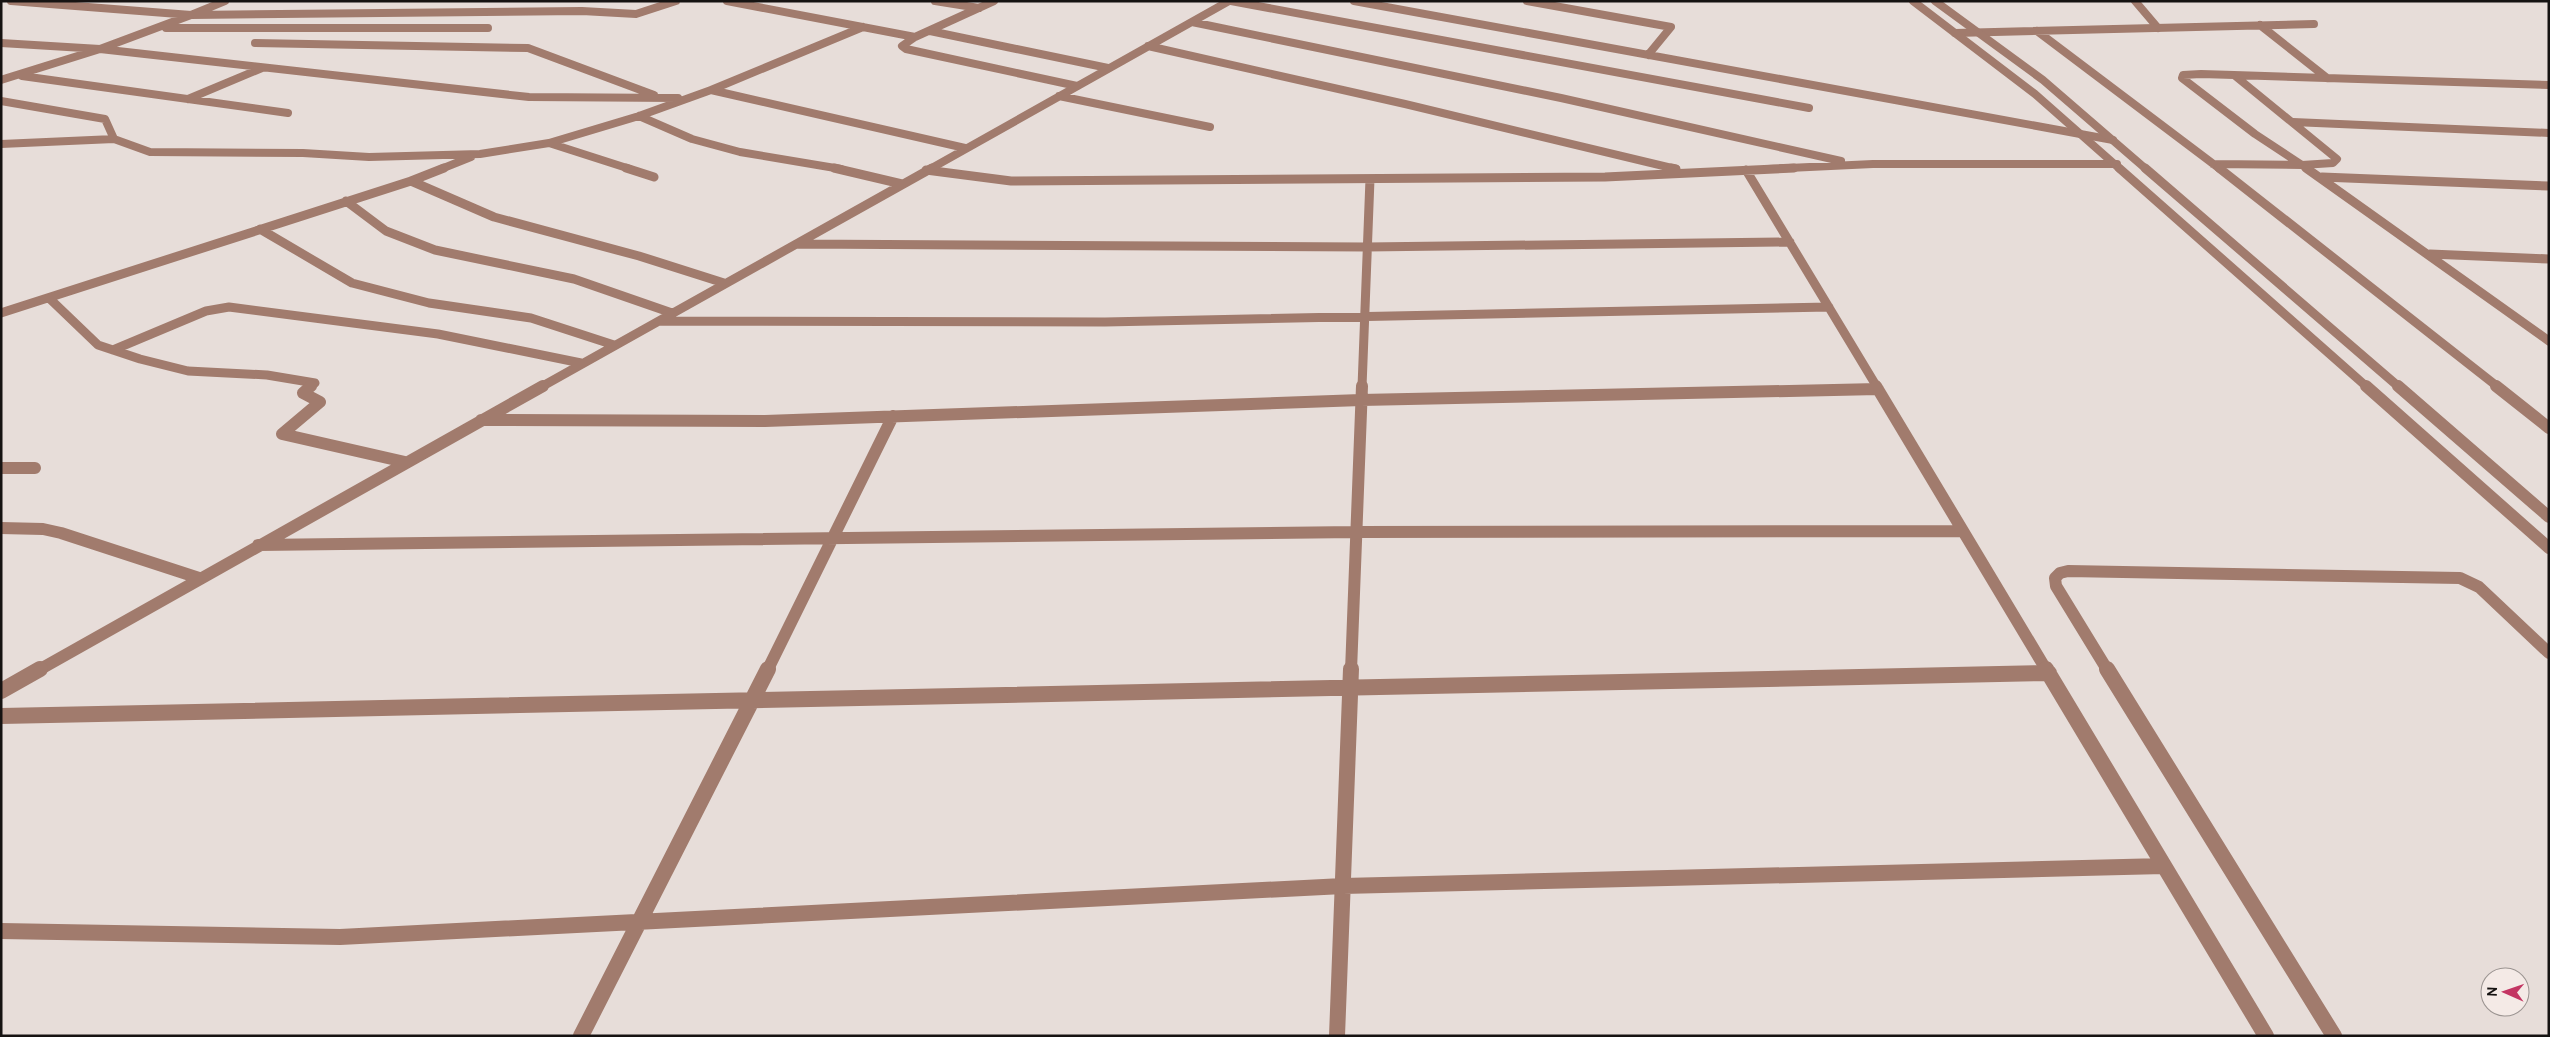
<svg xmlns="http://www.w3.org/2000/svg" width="2550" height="1037" viewBox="0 0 2550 1037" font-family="Cabin,sans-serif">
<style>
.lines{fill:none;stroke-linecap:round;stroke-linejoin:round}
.service-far2{stroke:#a17b6d;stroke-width:8}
.service-far1{stroke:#a17b6d;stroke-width:12}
.service{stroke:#a17b6d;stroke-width:16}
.minor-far3{stroke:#a17b6d;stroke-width:8}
.minor-far2{stroke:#a17b6d;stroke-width:9}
.minor-far1{stroke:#a17b6d;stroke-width:12}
.minor{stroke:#a17b6d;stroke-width:16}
.tertiary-far2{stroke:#a17b6d;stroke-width:8}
.tertiary-far1{stroke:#a17b6d;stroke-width:9}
.tertiary{stroke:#a17b6d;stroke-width:12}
</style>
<rect width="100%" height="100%" fill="#e7ddd9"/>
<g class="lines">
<path class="service-far2" d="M2135,1L2158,28"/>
<path class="service-far1" d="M2108,671L2056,586L2055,578L2060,573L2068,571L2460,578L2479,587L2549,653"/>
<path class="service" d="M2107,669L2334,1036"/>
<path class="minor-far3" d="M11,1L191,15L225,1
M727,1L915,37
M935,1L979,8
M994,1L915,37L902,46L906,49L1077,86
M1231,1L1809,108
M1354,1L2113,140
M1527,1L1671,27L1648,55
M1192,22L1561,98L1841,161
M2260,25L2327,78
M166,28H488
M930,31L1108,68
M2037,31L2220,169
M1955,33L2314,24
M1,43L100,49L529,97L678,98
M255,43L528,48L654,95
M1148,46L1405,104L1676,169
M2201,74L2234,75L2337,159L2333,163L2302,165L2255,134L2182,78L2183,75Z
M2234,75L2549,85
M22,76L288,113
M1,80L100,49L191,15L582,11L636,14L676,1
M711,90L863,27
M1059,96L1210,127
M188,99L262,68
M1,101L105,119L114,139
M639,116L692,139L740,152L841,169
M2293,122L2549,133
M549,143L630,169
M1,144L114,139L150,152L303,153L369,157L480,154L549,143L639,116L711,90L965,148
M2213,164L2302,165L2308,169
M441,169L471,157
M930,169L1229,1
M1768,169L1873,164H2117"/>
<path class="minor-far2" d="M626,168L654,177
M834,168L902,184
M1671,168L1676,169
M2219,168L2498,387
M2306,168L2549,341
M926,170L1011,181L1605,177L1794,168
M1746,170L1877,387
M2322,177L2549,186
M411,181L494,217L639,256L724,283
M346,201L386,231L435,250L574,279L672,313
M260,229L352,283L429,303L531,318L614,345
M797,244L1367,247L1790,242
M2430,254L2549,259
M49,298L98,345L140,359L188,371L267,375L315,383L310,387
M1,313L411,181L444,168
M660,321L1105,322L1829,307
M113,350L206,311L229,307L438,334L581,363
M541,387L932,168
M1362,387L1370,179"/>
<path class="minor-far1" d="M311,386L303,393L320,402L282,434L405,462
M1876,386L2047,671
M2496,386L2549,428
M481,420L765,421L1361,400L1878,389
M1,468H35
M1,528L43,529L61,533L199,578
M258,545L1356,532L1963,531
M37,671L543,386
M767,671L893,416
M1351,671L1362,386"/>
<path class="minor" d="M2046,669L2266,1036
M1,691L40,669
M1,716L2049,673
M1,931L340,937L1343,886L2164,866
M581,1036L768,669
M1337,1036L1351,669"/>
<path class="tertiary-far2" d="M1913,1L2035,94L2120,169
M1935,1L2043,80L2146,169"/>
<path class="tertiary-far1" d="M2119,168L2367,387
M2145,168L2399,387"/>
<path class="tertiary" d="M2366,386L2549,548
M2398,386L2549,517"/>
</g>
<rect width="2550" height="1037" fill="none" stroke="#161312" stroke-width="5"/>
<g transform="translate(2505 992) rotate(272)"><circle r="24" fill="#f4eae6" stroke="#9b9491"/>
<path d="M0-4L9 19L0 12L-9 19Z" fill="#c33562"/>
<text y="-8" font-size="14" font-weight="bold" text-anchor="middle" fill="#161312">N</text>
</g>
</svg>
